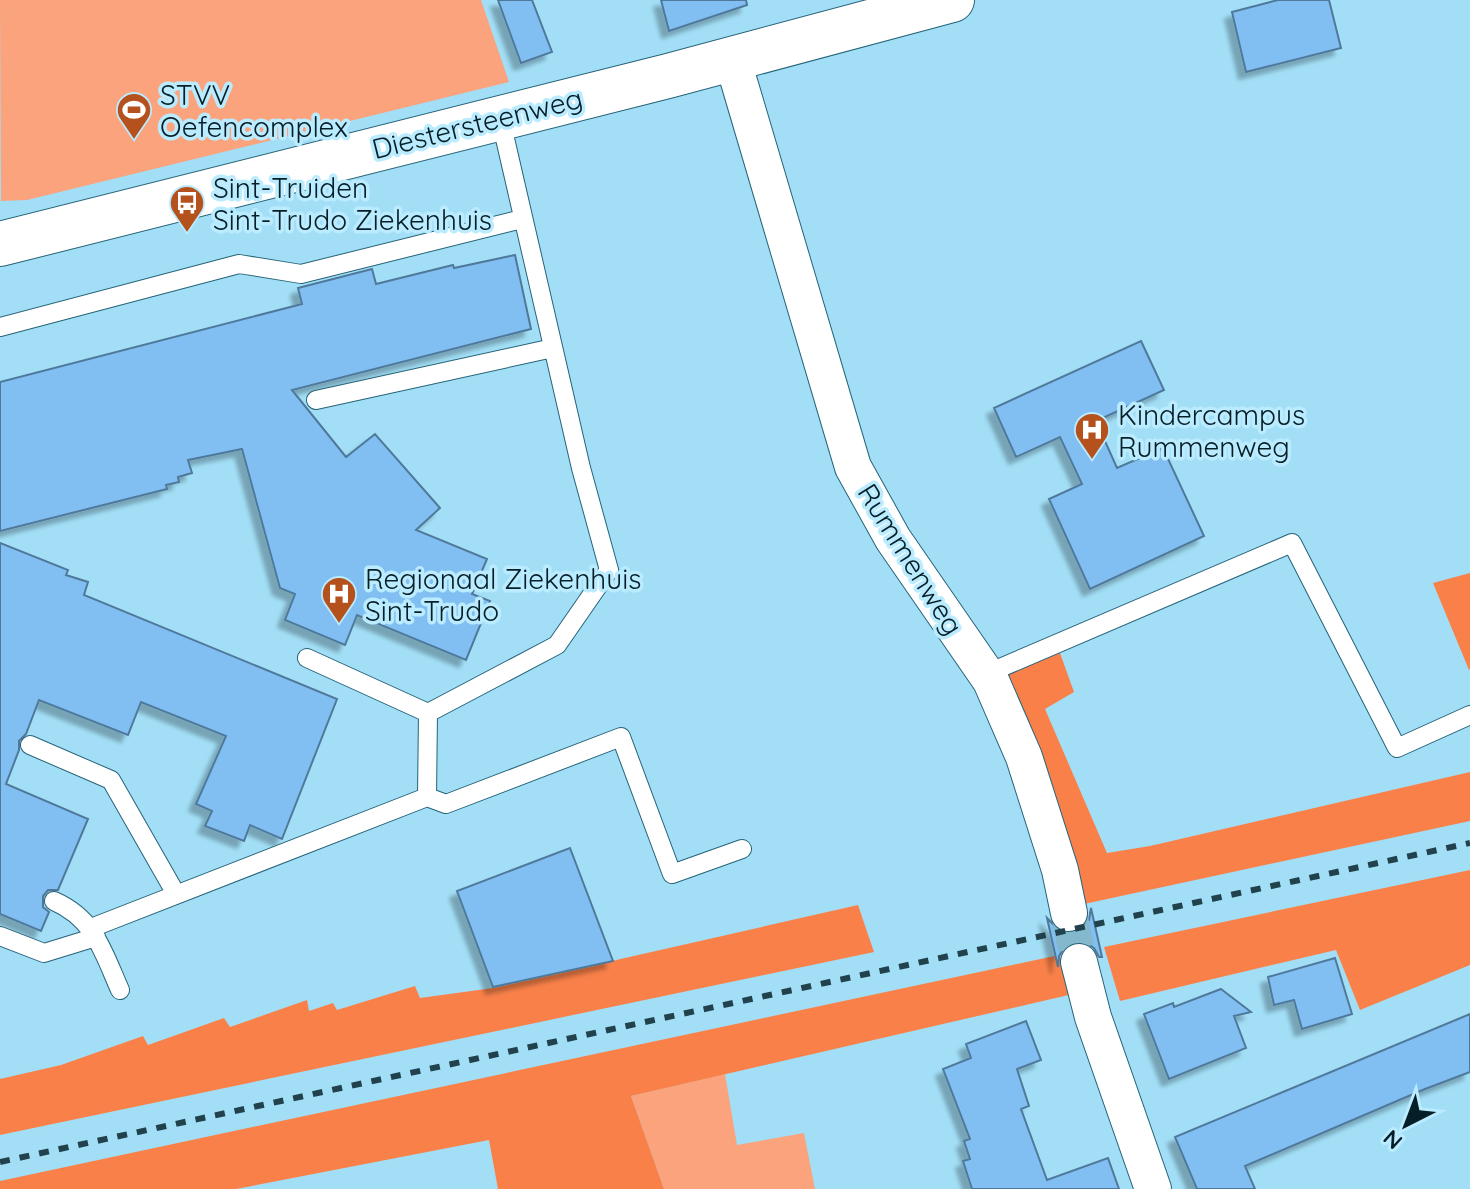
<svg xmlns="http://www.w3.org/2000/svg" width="1470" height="1189" font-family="Quicksand,sans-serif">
<defs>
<filter id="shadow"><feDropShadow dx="-7" dy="7" stdDeviation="2" flood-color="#0004"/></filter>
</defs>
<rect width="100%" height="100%" fill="#a2dff7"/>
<!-- green -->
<path fill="#faa37d" d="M0 0H481L509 82 27 200 1 201Z
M725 1074 737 1145 804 1133 815 1189H664L631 1096Z"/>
<!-- forest -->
<path fill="#f98149" d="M1470 573V669L1469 670 1433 583Z
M1060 653 1074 692 1045 709 1107 853 1150 846 1470 772V821L1084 904 1005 675Z
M1470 870V965L1360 1010 1336 950 1120 1001 1104 947Z
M858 905 874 952 0 1135V1079L61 1065 143 1036 148 1045 224 1018 230 1027 307 1000 309 1011 333 1003 337 1010 415 986 420 998 493 988Z
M1059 955 1073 994 631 1096 664 1189H498L489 1140 236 1189H0V1181Z"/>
<!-- building -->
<path fill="#81bff2" stroke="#50799b" stroke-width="2" filter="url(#shadow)" d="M498 0H532L552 52 521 63Z
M661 0H746L747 5 669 31Z
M1278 0H1329L1341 48 1246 72 1232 12Z
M515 255 531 329 292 390 346 457 375 434 440 508 416 530 487 559 472 594 490 601 466 660 357 615 345 645 285 620 295 594 280 588 242 449 188 460 192 473 178 477 179 482 166 485 167 489 0 531V382L302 304 298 288 372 269 376 284 453 265 454 268Z
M1141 341 1164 390 1096 421 1117 468 1163 448 1204 536 1090 589 1049 499 1082 484 1060 437 1016 457 994 408Z
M0 543 68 570 66 575 88 582 84 595 337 699 282 839 250 825 244 841 205 826 212 811 196 804 226 736 141 702 128 735 39 700 26 734 19 741V750L6 784 88 819 58 890H48L43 896V907L49 912 41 931 0 914Z
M570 848 613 961 493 987 457 891Z
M1091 908 1102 957H1099L1094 948 1085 942H1075L1064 948 1059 956 1058 967 1047 918 1062 933 1073 934 1084 928 1089 920Z
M1335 958 1352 1014 1302 1029 1294 1000 1274 1005 1268 977Z
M1221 989 1251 1012 1234 1016 1246 1048 1169 1079 1144 1014 1173 1003 1174 1007Z
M1470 1014V1072L1425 1089 1245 1166 1255 1189H1197L1175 1137Z
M1026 1021 1041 1060 1017 1069 1029 1106 1021 1109 1047 1180 1108 1158 1119 1189H972L963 1161 970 1159 964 1141 970 1139 943 1069 971 1058 966 1044Z"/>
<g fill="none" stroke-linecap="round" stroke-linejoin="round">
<!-- street-tunnel -->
<path stroke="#83b8cd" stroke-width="36" stroke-dasharray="36 18" stroke-linecap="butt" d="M1069 913 1079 962"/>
<defs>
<path id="lane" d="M0 327 239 264 301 274 522 219
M316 400 553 348
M307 658 428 713
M986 674 1292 543 1397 748 1470 715
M30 745 111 780 176 894
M427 797 428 713 557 645 609 570 581 468 500 117
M54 901C95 919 103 952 120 990
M91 928 427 797 446 804 621 737 672 874 742 849
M0 936 44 953 96 937"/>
<path id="street" d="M732 58 853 467 893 539 991 681 1024 757 1060 870 1069 913
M1079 962 1093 1017 1153 1189"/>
<path id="secondary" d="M0 244 668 76 952 0"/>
</defs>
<!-- lane casing -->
<use href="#lane" stroke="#266378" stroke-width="20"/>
<!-- street casing -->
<use href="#street" stroke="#266378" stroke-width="38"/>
<!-- secondary casing -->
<use href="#secondary" stroke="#266378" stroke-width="46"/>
<!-- lane -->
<use href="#lane" stroke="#fff" stroke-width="18"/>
<!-- street -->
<use href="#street" stroke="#fff" stroke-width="36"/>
<!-- secondary -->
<use href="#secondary" stroke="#fff" stroke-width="44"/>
<!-- rail -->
<path stroke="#21414d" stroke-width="6" stroke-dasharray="10 10" stroke-linecap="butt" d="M0 1162 1470 843"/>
</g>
<!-- icons -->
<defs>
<symbol id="stadium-pin" viewBox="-11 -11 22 30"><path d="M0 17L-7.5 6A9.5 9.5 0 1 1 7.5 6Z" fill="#b5511c" stroke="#baebfe"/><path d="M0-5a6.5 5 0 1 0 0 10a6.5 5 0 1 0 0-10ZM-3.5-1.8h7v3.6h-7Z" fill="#fff"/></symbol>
<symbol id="bus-pin" viewBox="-11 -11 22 30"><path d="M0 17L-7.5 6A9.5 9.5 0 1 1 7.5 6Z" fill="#b5511c" stroke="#baebfe"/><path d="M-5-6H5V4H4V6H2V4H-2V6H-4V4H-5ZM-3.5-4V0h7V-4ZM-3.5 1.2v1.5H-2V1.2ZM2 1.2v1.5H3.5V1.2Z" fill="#fff"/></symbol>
<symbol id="hospital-pin" viewBox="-11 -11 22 30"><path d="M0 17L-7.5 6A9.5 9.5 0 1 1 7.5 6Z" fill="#b5511c" stroke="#baebfe"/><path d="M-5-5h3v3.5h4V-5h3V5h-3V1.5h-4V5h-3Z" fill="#fff"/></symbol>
</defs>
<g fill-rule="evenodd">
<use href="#stadium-pin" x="114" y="90" width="40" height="54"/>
<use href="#bus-pin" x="167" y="183" width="40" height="54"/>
<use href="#hospital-pin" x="1072" y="410" width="40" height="54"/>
<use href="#hospital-pin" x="319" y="574" width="40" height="54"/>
</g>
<g text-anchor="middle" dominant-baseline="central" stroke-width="7" stroke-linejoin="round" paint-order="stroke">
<!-- poi labels -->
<g font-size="28" fill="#051e27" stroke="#baebfe" text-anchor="start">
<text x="160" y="94">STVV<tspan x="160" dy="32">Oefencomplex</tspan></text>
<text x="213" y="187">Sint-Truiden<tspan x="213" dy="32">Sint-Trudo Ziekenhuis</tspan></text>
<text x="1118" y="414">Kindercampus<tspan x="1118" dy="32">Rummenweg</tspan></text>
<text x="365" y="578">Regionaal Ziekenhuis<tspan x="365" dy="32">Sint-Trudo</tspan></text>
</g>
<!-- street labels -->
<g font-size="28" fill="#051e27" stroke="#baebfe">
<text transform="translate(477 123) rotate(-14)">Diestersteenweg</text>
<text transform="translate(911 559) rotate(58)">Rummenweg</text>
</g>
</g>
<!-- north arrow -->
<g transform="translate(1406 1125) rotate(222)" stroke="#baebfe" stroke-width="6" paint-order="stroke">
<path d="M0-6L14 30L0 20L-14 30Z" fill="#051e27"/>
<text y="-12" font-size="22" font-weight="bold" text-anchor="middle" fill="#051e27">N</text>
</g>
</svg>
